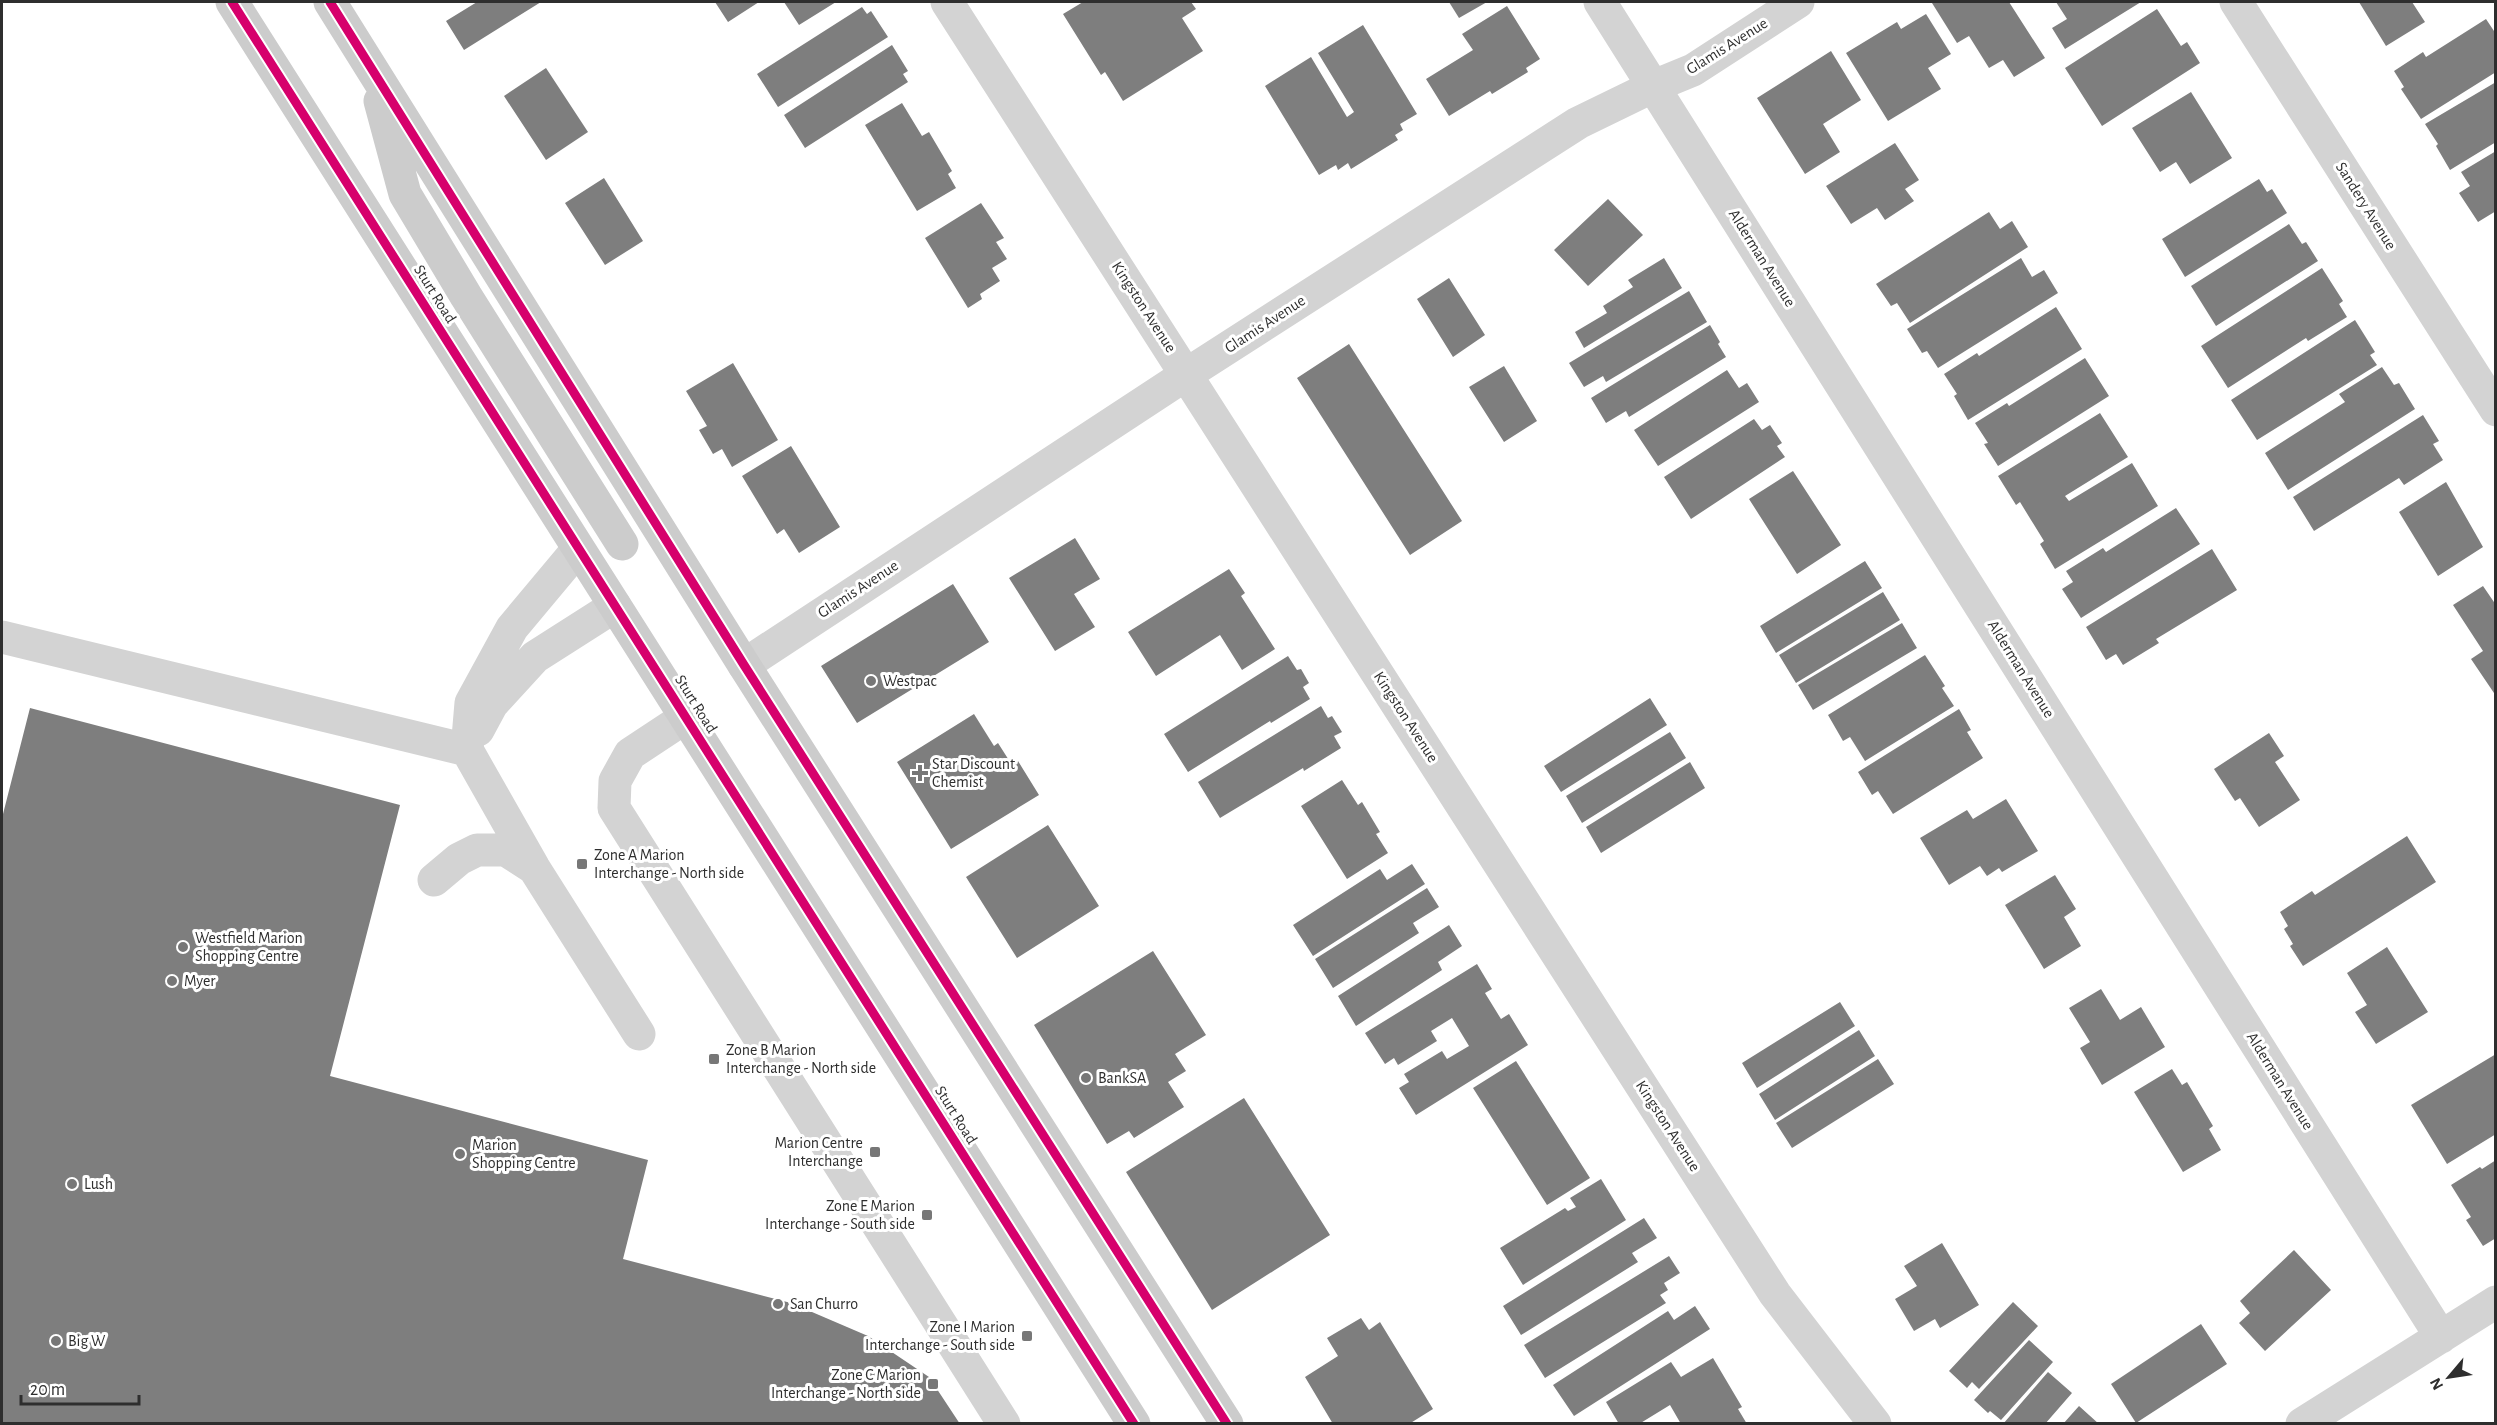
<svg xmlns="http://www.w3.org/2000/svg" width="2497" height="1425" font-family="'Alegreya Sans',sans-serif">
<rect width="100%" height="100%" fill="#fff"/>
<!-- building -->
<path fill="#7e7e7e" d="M477 2H541L464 50 446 21Z
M715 2H759L728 22Z
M784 2H836L799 25Z
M1083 2H1191L1196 9 1182 18 1203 51 1123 101 1105 72 1101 75 1063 14Z
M1449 2H1487L1459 18Z
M1934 2H2009L2045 58 2014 77 2003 60 1989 68 1969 36 1957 43 1932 3Z
M2056 2H2141L2065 49 2052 28 2067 19Z
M2359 2H2412L2425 22 2386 46Z
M1507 6 1540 59 1526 68 1528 72 1492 94 1490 91 1449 116 1426 79 1473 50 1462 34Z
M862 7 867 14 871 11 888 37 778 107 757 74Z
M2157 9 2181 46 2187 42 2200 63 2102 126 2065 68Z
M1926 14 1951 54 1928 68 1941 89 1888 121 1846 53 1897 22 1901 29Z
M2486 19 2496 34V72L2421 119 2401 89 2404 87 2394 71 2423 52 2426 57Z
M1363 25 1417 114 1400 124 1403 130 1395 135 1398 140 1351 169 1348 163 1338 170 1336 165 1319 175 1265 86 1311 57 1347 117 1354 112 1318 53Z
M892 45 908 71 903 74 908 82 805 148 784 115Z
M1831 51 1861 100 1823 124 1840 152 1805 174 1757 98Z
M546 68 588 132 546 160 504 96Z
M2496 82V142L2450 170 2436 146 2438 144 2425 124Z
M2191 92 2232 158 2190 184 2176 162 2160 172 2132 128Z
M902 103 922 136 929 132 952 171 948 174 956 188 917 211 865 125Z
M1895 143 1919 180 1905 189 1914 201 1885 220 1877 208 1851 224 1826 186Z
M2496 151V211L2478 222 2459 193 2470 186 2461 172Z
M604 178 643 241 605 265 565 203Z
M2259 179 2267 192 2272 189 2287 213 2185 277 2162 239Z
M1608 199 1643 235 1588 286 1554 250Z
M981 203 1004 238 996 242 1007 259 992 268 1000 281 980 294 982 299 968 308 925 238Z
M1989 212 2000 229 2012 221 2028 247 1910 323 1897 303 1891 306 1876 284Z
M2289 224 2302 244 2306 242 2318 261 2216 326 2191 286Z
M1664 258 1682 288 1584 348 1575 332 1607 313 1603 306 1633 287 1628 280Z
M2021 258 2032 277 2044 270 2058 293 1938 368 1927 351 1922 353 1907 329Z
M2322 268 2343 301 2339 304 2347 317 2308 341 2306 338 2228 388 2201 346Z
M1449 278 1485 335 1453 357 1417 299Z
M1689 291 1707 322 1606 382 1603 376 1584 387 1569 363Z
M2056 307 2082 349 1968 420 1954 396 1957 394 1944 374 1977 353 1979 356Z
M2355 320 2375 352 2370 355 2377 365 2257 440 2231 400Z
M1710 325 1720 342 1718 344 1726 357 1629 417 1626 411 1606 423 1591 398Z
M1349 344 1462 521 1410 555 1297 378Z
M2085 358 2109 396 1998 466 1984 444 1988 443 1975 423 2007 403 2009 406Z
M733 363 778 440 732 467 722 449 713 454 699 430 707 426 686 391Z
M1504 366 1537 421 1504 442 1469 387Z
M2382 367 2394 385 2399 383 2415 409 2288 490 2265 453 2345 402 2339 394Z
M1727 370 1739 388 1747 383 1759 402 1658 466 1634 430Z
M2100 413 2128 457 2065 496 2069 501 2132 463 2158 506 2055 569 2040 544 2044 541 2031 520 2020 502 2016 505 1998 476Z
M2423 415 2439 441 2433 444 2443 460 2404 485 2399 478 2314 531 2293 497Z
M1754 419 1762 430 1770 425 1782 443 1777 446 1785 457 1691 519 1664 477Z
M791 446 840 527 799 553 784 529 777 534 742 476Z
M1793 471 1841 545 1797 574 1749 499Z
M2446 482 2483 547 2438 576 2399 512Z
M2176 508 2200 544 2081 618 2062 589 2073 582 2066 571 2103 548 2106 552Z
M1075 538 1100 579 1074 594 1095 627 1055 651 1009 578Z
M2212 549 2237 590 2156 639 2159 643 2123 665 2116 654 2106 660 2086 627Z
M1865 561 1882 588 1776 653 1760 626Z
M1229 569 1245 593 1241 596 1275 649 1242 670 1220 635 1156 676 1128 632Z
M953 584 989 642 857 723 821 666Z
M2483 586 2496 605V696L2471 659 2483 651 2453 605Z
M1883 592 1900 620 1796 683 1779 655Z
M1902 623 1917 648 1813 710 1798 685Z
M1925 655 1945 686 1942 688 1954 706 1865 761 1850 737 1843 741 1828 715Z
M1288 656 1297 670 1301 669 1309 683 1303 687 1310 699 1271 723 1270 721 1188 772 1164 734Z
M1650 698 1667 725 1561 792 1544 766Z
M1321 706 1328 718 1332 716 1342 732 1334 736 1341 748 1304 771 1303 768 1220 818 1198 782Z
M30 708 400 805 330 1076 648 1160 623 1259 791 1303 868 1336 929 1377 960 1424H2V818Z
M1959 709 1971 730 1967 732 1983 758 1893 814 1878 791 1872 795 1858 772Z
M974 714 994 746 998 743 1012 765 1018 761 1039 795 951 849 897 762Z
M1670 732 1686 758 1582 823 1566 796Z
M2269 733 2284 756 2275 762 2300 800 2259 827 2240 798 2235 801 2214 769Z
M1690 762 1705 788 1601 853 1586 827Z
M1342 780 1358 805 1362 802 1380 832 1376 834 1388 853 1347 879 1301 806Z
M2006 799 2038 851 2002 872 1999 868 1987 876 1980 866 1949 885 1920 838 1967 810 1973 819Z
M1048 825 1099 906 1017 958 966 877Z
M2407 836 2436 882 2303 966 2290 946 2293 944 2284 929 2288 926 2280 912 2312 891 2315 895Z
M1412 864 1425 884 1313 956 1293 925 1380 869 1387 880Z
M2055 875 2076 909 2064 917 2081 946 2044 969 2005 905Z
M1427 888 1439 907 1413 923 1419 933 1333 988 1315 959Z
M1449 925 1462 946 1438 962 1442 970 1356 1026 1338 996Z
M2387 947 2428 1012 2376 1044 2355 1012 2367 1005 2347 973Z
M1153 951 1206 1035 1175 1054 1186 1071 1168 1082 1184 1107 1134 1138 1129 1131 1107 1144 1034 1025Z
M1477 964 1492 989 1485 993 1501 1019 1509 1014 1528 1045 1416 1115 1399 1088 1409 1082 1404 1074 1442 1051 1447 1059 1469 1046 1452 1018 1431 1031 1437 1041 1398 1065 1394 1058 1385 1064 1365 1033Z
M2101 989 2120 1020 2141 1007 2165 1047 2102 1085 2080 1048 2090 1042 2069 1008Z
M1840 1002 1855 1026 1757 1088 1742 1063Z
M1859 1030 1875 1056 1775 1120 1759 1094Z
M2496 1054V1134L2447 1164 2411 1105Z
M1878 1059 1894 1084 1792 1148 1776 1123Z
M1516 1061 1590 1178 1547 1205 1473 1088Z
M2172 1069 2182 1085 2187 1082 2213 1126 2209 1129 2221 1150 2183 1172 2134 1092Z
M1244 1098 1330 1235 1212 1310 1126 1172Z
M2496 1160V1238L2483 1246 2466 1220 2471 1217 2451 1185 2480 1167 2482 1169Z
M1601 1179 1626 1220 1523 1285 1500 1248 1565 1208 1568 1211 1576 1207 1570 1198Z
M1644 1218 1657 1238 1632 1253 1638 1262 1521 1335 1503 1306Z
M1942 1243 1979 1305 1940 1328 1935 1319 1914 1331 1895 1299 1917 1286 1904 1266Z
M2294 1250 2331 1290 2265 1351 2239 1323 2250 1313 2240 1301Z
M1669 1256 1680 1273 1664 1283 1668 1290 1660 1295 1666 1303 1545 1378 1524 1345Z
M2013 1302 2038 1326 1979 1389 1972 1382 1967 1388 1949 1371Z
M1695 1306 1710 1329 1574 1416 1553 1385 1668 1311 1674 1320Z
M1361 1318 1369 1330 1380 1322 1433 1409 1409 1424H1333L1305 1377 1338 1356 1327 1338Z
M2201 1324 2227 1364 2136 1423 2111 1384Z
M2029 1340 2053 1362 2001 1420 1990 1411 1988 1413 1974 1400Z
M1713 1358 1742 1407 1738 1409 1747 1424H1681L1670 1405 1639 1424H1619L1606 1402 1671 1362 1681 1377Z
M2048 1372 2072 1393 2045 1424H2003Z
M2079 1406 2099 1424H2063Z"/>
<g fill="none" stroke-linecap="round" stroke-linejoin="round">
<!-- street -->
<path stroke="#d3d3d3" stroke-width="33" d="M947 2 1775 1294 1875 1424
M1600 2 2441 1337
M2236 2 2496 410
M578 549 512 628 471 703 467 750 534 868 639 1034
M2 637 467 750
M744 665 1187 374 1578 123 1654 86 1693 70 1798 2
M686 717 630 754 615 781 614 808 1004 1424
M478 730 492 704 535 657 615 606
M434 880 459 859 477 850H506L534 868
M2302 1424 2496 1302"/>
<!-- secondary -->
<path stroke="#ccc" stroke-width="33" d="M232 2 1134 1424
M330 2 744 665 1227 1424
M380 101 405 194 466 296 622 544"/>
<defs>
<path id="cycleway" d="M232 2 1134 1424
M330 2 744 665 1227 1424"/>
</defs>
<!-- cycleway casing -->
<use href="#cycleway" stroke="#fff" stroke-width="13"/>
<!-- cycleway -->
<use href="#cycleway" stroke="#d6006c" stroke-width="9"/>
</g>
<!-- markers -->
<g fill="#777" stroke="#fff" stroke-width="2">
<circle cx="871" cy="681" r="6"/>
<path d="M917 764h6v6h6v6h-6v6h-6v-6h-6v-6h6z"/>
<rect x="576" y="858" width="12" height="12" rx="3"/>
<circle cx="183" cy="947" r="6"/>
<circle cx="172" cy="981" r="6"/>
<rect x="708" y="1053" width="12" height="12" rx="3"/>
<circle cx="1086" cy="1078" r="6"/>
<rect x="869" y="1146" width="12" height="12" rx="3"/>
<circle cx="460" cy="1154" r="6"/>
<circle cx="72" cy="1184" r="6"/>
<rect x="921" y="1209" width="12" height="12" rx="3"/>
<circle cx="778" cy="1304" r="6"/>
<rect x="1021" y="1330" width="12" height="12" rx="3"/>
<circle cx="56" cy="1341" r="6"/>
<rect x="927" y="1378" width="12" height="12" rx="3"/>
</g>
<g text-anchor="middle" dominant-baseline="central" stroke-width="6" stroke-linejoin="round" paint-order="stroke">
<!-- street labels -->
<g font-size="16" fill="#2e2e2e" stroke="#fff">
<text transform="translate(1727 46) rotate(-32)">Glamis Avenue</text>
<text transform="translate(2366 206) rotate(58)">Sandery Avenue</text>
<text transform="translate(1762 258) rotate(58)">Alderman Avenue</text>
<text transform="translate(435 294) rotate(58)">Sturt Road</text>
<text transform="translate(1144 307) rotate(57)">Kingston Avenue</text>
<text transform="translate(1265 324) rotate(-33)">Glamis Avenue</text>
<text transform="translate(858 589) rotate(-33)">Glamis Avenue</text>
<text transform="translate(2021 669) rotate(58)">Alderman Avenue</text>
<text transform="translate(696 704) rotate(58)">Sturt Road</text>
<text transform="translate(1406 717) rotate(57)">Kingston Avenue</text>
<text transform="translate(2280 1081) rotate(58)">Alderman Avenue</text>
<text transform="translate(956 1115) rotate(58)">Sturt Road</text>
<text transform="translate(1668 1126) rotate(57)">Kingston Avenue</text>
</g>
<!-- poi labels -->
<g font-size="16" fill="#2e2e2e" stroke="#fff" text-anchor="start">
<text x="883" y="681">Westpac</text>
<text x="932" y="764">Star Discount<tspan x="932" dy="18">Chemist</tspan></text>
<text x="594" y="855">Zone A Marion<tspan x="594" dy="18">Interchange - North side</tspan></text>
<text x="195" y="938">Westfield Marion<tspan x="195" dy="18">Shopping Centre</tspan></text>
<text x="184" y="981">Myer</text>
<text x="726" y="1050">Zone B Marion<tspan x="726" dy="18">Interchange - North side</tspan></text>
<text x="1098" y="1078">BankSA</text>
<text x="863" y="1143" text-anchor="end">Marion Centre<tspan x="863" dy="18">Interchange</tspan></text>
<text x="472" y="1145">Marion<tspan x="472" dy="18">Shopping Centre</tspan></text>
<text x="84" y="1184">Lush</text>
<text x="915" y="1206" text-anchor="end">Zone E Marion<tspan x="915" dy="18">Interchange - South side</tspan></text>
<text x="790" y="1304">San Churro</text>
<text x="1015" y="1327" text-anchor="end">Zone I Marion<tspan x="1015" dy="18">Interchange - South side</tspan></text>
<text x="68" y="1341">Big W</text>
<text x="921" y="1375" text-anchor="end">Zone C Marion<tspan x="921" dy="18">Interchange - North side</tspan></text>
</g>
</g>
<!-- border -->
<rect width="2497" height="1425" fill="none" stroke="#2e2e2e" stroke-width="6"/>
<!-- north arrow -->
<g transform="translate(2449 1377) rotate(241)" stroke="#ffffff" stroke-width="4.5" paint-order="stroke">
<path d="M0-4.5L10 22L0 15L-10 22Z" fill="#2e2e2e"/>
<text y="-9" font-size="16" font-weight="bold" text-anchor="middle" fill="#2e2e2e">N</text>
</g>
<!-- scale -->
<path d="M21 1395v9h118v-9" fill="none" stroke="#2e2e2e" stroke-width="3"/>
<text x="30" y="1395" font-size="18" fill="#2e2e2e" stroke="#ffffff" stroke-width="4.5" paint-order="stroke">20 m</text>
</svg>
